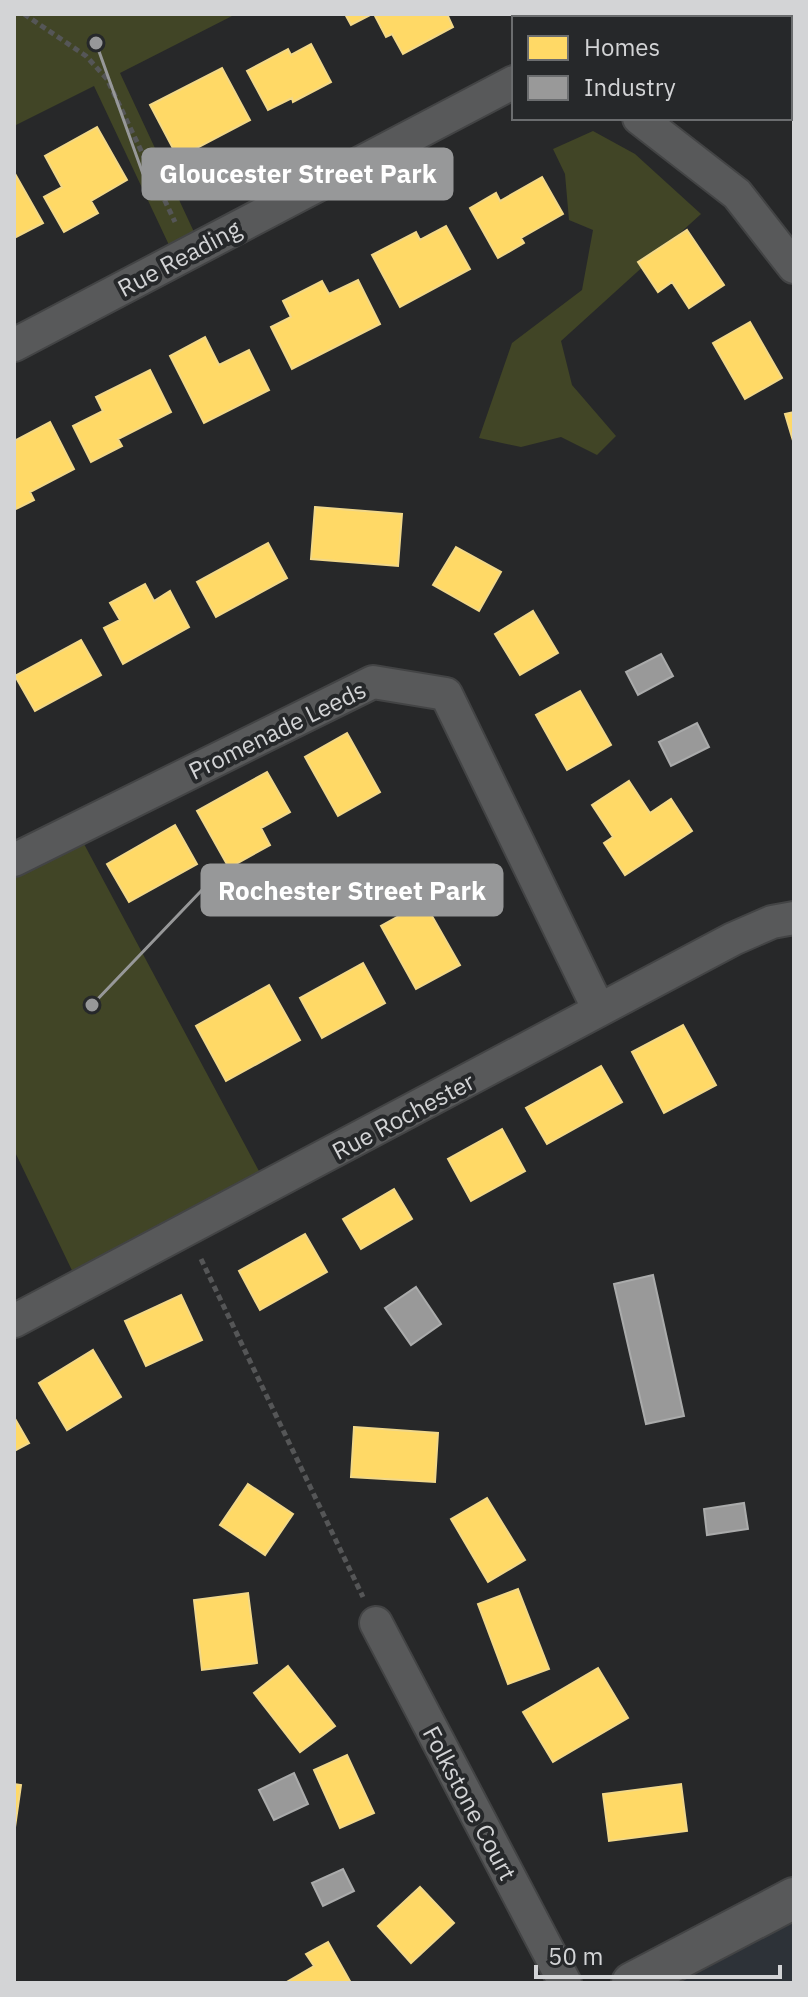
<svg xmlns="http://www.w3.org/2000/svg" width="808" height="1997" font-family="'IBM Plex Sans',sans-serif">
<rect width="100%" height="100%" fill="#272829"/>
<!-- built -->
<path fill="#2d3238" d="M794 1898V1983H632Z"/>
<!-- green -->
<path fill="#414526" d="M14 14H236L120 73 194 232 169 245 94 86 14 126Z
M593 131 635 154 701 214 561 341 572 385 616 436 597 455 561 437 521 447 479 438 512 343 582 290 593 230 569 220 565 174 553 149Z
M76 829 268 1188 80 1287 14 1150V860Z"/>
<!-- homes -->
<path fill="#ffd966" stroke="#f2d888" stroke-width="2" d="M345 14H372L351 25Z
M374 14H447L453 27 403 54 392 34 386 37Z
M311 44 331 82 293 102 292 98 268 110 247 71 288 49 291 55Z
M794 47V95L790 88V49Z
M222 68 250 120 178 158 150 105Z
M97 127 127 180 91 201 98 213 64 232 44 197 62 187 45 156Z
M14 172 43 223 14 238Z
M542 177 563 214 521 238 524 243 498 258 470 208 496 193 500 201Z
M446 226 470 269 400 307 372 255 416 232 420 240Z
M687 230 724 285 689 308 672 282 658 292 638 262Z
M358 280 380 324 292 369 271 327 291 317 283 301 322 281 329 294Z
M750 322 782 378 745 399 713 343Z
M205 337 219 365 249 350 269 390 204 423 170 356Z
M150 370 171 412 118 439 122 446 91 462 73 426 103 411 96 397Z
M794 412V444L785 414Z
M50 422 74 469 30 492 34 500 14 510V441Z
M315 507 402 514 398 566 311 559Z
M268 543 287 578 216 617 197 582Z
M456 547 501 572 479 611 433 585Z
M145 584 154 601 170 591 189 627 123 664 104 628 120 620 110 603Z
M533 611 558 653 520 675 495 634Z
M81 640 101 675 35 711 15 676Z
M580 691 611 745 567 770 536 715Z
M347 733 380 792 338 816 305 757Z
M267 772 290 812 261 828 270 845 229 868 197 811Z
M629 781 650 813 671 799 692 831 625 875 604 843 613 837 592 805Z
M175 825 197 864 129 902 107 864Z
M424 902 460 965 416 989 381 926Z
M363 963 385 1003 322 1038 300 998Z
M269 985 300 1040 226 1081 196 1026Z
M683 1025 716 1085 664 1113 632 1052Z
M601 1066 622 1102 547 1144 526 1108Z
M502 1129 525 1171 471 1201 448 1159Z
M394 1189 412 1219 361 1249 343 1219Z
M305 1234 327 1272 260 1310 239 1271Z
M181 1295 202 1340 146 1366 125 1321Z
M93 1350 121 1397 67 1430 39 1383Z
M14 1417 29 1443 14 1451Z
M354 1427 438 1433 435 1482 351 1477Z
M248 1484 293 1514 265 1555 220 1525Z
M487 1498 525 1560 488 1582 451 1519Z
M518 1589 549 1669 508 1684 478 1604Z
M248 1593 257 1663 202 1670 194 1600Z
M288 1666 335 1726 300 1752 254 1693Z
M598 1668 628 1718 553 1762 523 1712Z
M347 1755 374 1813 340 1828 314 1770Z
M14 1784 21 1785 14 1834Z
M681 1784 687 1831 609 1841 603 1794Z
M420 1887 454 1923 411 1963 378 1926Z
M328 1942 351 1983H285L314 1966 306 1954Z"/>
<!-- industry -->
<path fill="#999" stroke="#aaabab" stroke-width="2" d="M661 654 673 676 638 695 626 672Z
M697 723 709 747 671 766 659 742Z
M653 1275 684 1416 646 1424 614 1284Z
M416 1287 441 1324 411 1345 385 1308Z
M744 1503 748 1529 707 1535 704 1509Z
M294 1773 308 1804 274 1820 259 1790Z
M343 1869 354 1891 323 1906 312 1883Z"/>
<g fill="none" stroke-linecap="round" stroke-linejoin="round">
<defs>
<path id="minor" d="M537 14 540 18
M636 18 643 14
M639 118 737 194 794 267
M14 345 514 82
M14 860 373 682 446 694 599 1010
M14 1321 733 939 772 922 794 918
M376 1623 565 1983"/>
<path id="tertiary" d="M632 1983 794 1898"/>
</defs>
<!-- minor casing -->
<use href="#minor" stroke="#434445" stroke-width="36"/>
<!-- tertiary casing -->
<use href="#tertiary" stroke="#434445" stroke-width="44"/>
<!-- path -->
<path stroke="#555657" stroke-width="5" stroke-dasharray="6 4" stroke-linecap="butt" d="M24 14 86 56 107 79 175 222
M201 1259 363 1597"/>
<!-- minor -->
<use href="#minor" stroke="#58595a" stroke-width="32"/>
<!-- tertiary -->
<use href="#tertiary" stroke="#58595a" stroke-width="40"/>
</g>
<g text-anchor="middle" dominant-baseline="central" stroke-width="8" stroke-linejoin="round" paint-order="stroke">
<!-- street labels -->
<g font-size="24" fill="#d3d4d6" stroke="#26282a">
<text transform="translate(179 258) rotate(-28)">Rue Reading</text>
<text transform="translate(277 730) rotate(-26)">Promenade Leeds</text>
<text transform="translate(403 1116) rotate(-28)">Rue Rochester</text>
<text transform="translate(470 1803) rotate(62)">Folkstone Court</text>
</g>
</g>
<!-- callouts -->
<path fill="none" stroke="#979899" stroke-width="3" d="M96 43L143 174M92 1005L202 890"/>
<g fill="#979899" stroke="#26282a" stroke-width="3">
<circle cx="96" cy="43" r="8"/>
<circle cx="92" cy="1005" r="8"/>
</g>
<g fill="#979899" stroke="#979899" stroke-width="3">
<rect x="143" y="149" width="309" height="50" rx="8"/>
<rect x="202" y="865" width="300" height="50" rx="8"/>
</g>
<g font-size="26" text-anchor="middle" font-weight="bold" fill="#fff">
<text x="298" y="183">Gloucester Street Park</text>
<text x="352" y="900">Rochester Street Park</text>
</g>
<!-- border -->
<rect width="808" height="1997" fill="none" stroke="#d3d4d6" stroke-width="32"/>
<!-- legend -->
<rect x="512" y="16" width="280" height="104" fill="#26282a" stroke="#6b6d6f" stroke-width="2"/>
<rect x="528" y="36" width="40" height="24" fill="#ffd966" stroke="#6b6d6f" stroke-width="2"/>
<text x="584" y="56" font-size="24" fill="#d3d4d6">Homes</text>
<rect x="528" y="76" width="40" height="24" fill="#999999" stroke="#6b6d6f" stroke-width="2"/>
<text x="584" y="96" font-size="24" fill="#d3d4d6">Industry</text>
<!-- scale -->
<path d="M536 1965v12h244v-12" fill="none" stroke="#d3d4d6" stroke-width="4"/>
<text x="548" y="1965" font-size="24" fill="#d3d4d6" stroke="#26282a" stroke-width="6" paint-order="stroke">50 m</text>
</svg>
